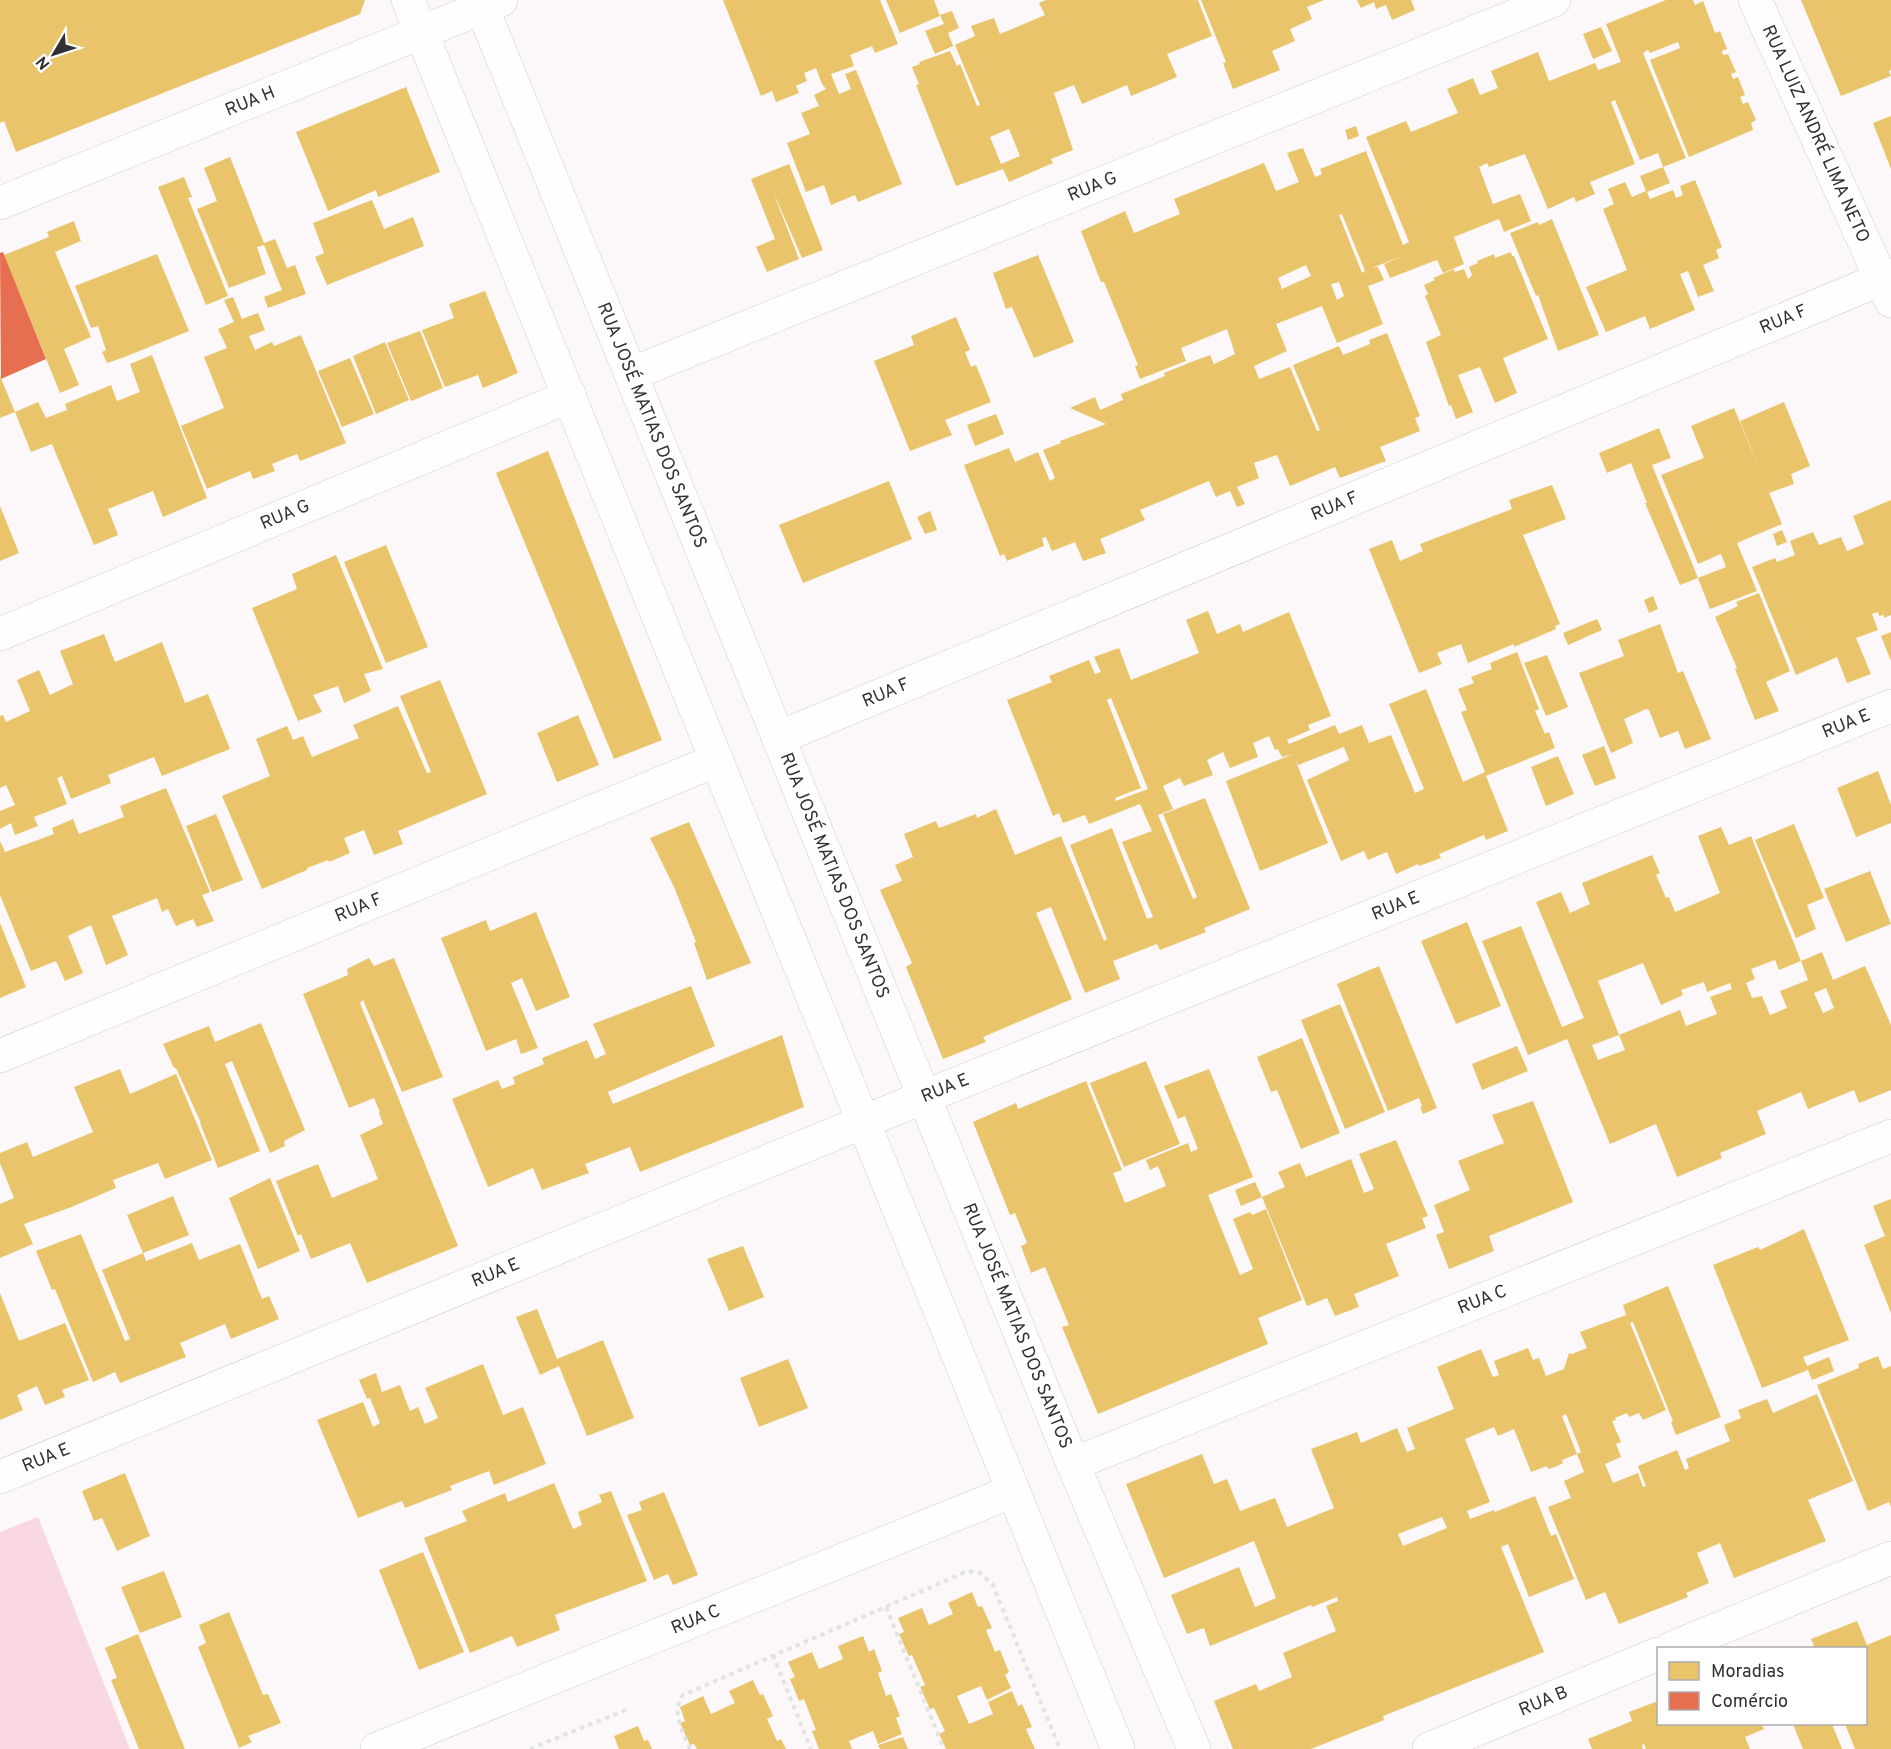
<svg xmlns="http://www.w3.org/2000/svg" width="1891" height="1749" font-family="Overpass,sans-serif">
<rect width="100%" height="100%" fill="#fcf8f9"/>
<!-- green -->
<path fill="#fad8e2" d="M38 1517 130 1749H0V1532Z"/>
<!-- homes -->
<path fill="#e9c46a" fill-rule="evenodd" d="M0 0H365L360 14 16 152 4 121 0 123Z
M723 0H880L898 44 875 53 872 46 850 55 854 66 831 74 839 94 851 89 845 74 856 70 902 184 858 202 855 195 831 205 824 185 806 192 787 143 810 134 801 113 819 106 814 95 826 89 822 84 816 68 804 73 807 81 796 86 799 93 776 102 772 91 761 96Z
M886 0H934L940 16 900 33Z
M1046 0H1198L1212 36 1167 54 1177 77 1131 96 1127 85 1082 104 1074 85 1054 93 1073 150 1051 159 1053 163 1009 182 1003 169 956 186 916 85 919 84 912 67 920 64 919 62 950 51 957 66 960 64 977 106 980 105 955 45 975 36 971 26 994 18 1000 34 1045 15 1039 3ZM1009 129 1020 156 1001 164 990 137Z
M1201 0H1324L1307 7 1312 19 1290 29 1295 41 1272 51 1280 70 1233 89 1223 63 1226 62Z
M1357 0H1411L1415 10 1392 20 1386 5 1376 9 1374 2 1361 8Z
M1666 0H1693L1695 5 1703 1 1715 33 1720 31 1727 49 1722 51 1723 55 1728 54 1736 72 1731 74 1733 79 1738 77 1745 95 1740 97 1743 104 1748 102 1756 120 1751 123 1753 130 1689 157 1650 60 1680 48 1678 42 1650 53 1648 50 1643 53 1686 158 1663 167 1670 183 1647 192 1650 199 1673 190 1676 198 1683 195 1680 186 1695 180 1722 247 1716 250 1719 258 1703 265 1714 291 1698 297 1688 271 1680 274 1695 310 1650 329 1645 316 1606 332 1586 287 1627 270 1603 209 1614 204 1608 189 1625 182 1632 197 1646 191 1640 176 1663 167 1658 153 1640 160 1615 100 1611 102 1635 164 1590 182 1595 194 1576 202 1574 197 1548 209 1525 154 1489 167 1487 163 1479 167 1493 204 1520 194 1531 221 1504 232 1499 219 1454 237 1464 264 1443 273 1437 260 1390 278 1384 264 1407 254 1372 268 1378 267 1384 280 1368 286 1383 324 1337 343 1322 306 1276 324 1287 351 1254 366 1259 379 1290 367 1317 431 1320 430 1293 365 1339 346 1343 355 1370 344 1369 340 1387 333 1420 416 1415 418 1420 431 1380 447 1386 461 1340 478 1335 467 1290 486 1277 455 1254 463 1259 478 1237 487 1245 504 1237 507 1230 491 1216 497 1209 481 1140 510 1145 520 1100 539 1106 553 1083 561 1075 542 1052 551 1046 537 1042 538 1044 546 1007 561 1004 554 1000 556 964 465 1009 448 1015 462 1038 452 1050 481 1055 478 1043 450 1061 443 1060 441 1106 424 1070 408 1095 397 1100 410 1123 400 1121 394 1165 376 1164 373 1186 364 1210 355 1214 364 1235 354 1227 329 1181 348 1186 361 1140 379 1135 366 1138 365 1104 282H1101L1081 231 1125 211 1134 233 1180 214 1174 199 1264 163 1276 191 1299 182 1287 153 1303 148 1315 177 1322 174 1320 169 1366 151 1403 245 1409 242 1366 137 1406 121 1411 132 1458 113 1447 89 1473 78 1480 95 1498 88 1491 71 1538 52 1549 81 1595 63 1598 70 1621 62 1606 24ZM1342 214 1365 271 1362 273 1339 215ZM1306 265 1311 276 1282 289 1278 278ZM1339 282 1344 296 1337 300 1331 284Z
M1801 0H1891V70L1889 71 1891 76 1841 96Z
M952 11 959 28 948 33 953 46 935 54 925 31 944 24 940 15Z
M1601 27 1612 51 1593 59 1583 34Z
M406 87 440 172 378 197 376 190 328 211 296 132Z
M1891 116V169L1873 123Z
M1356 126 1359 136 1348 140 1345 130Z
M230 157 264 243 275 239 287 268 295 265 306 294 268 308 264 297 282 290 264 245 257 247 266 274 229 288 197 209 217 201 204 168Z
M789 164 823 250 802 258 772 189 799 259 767 272 756 247 775 239 751 179Z
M184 177 192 197 188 198 228 296 206 305 158 187Z
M372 200 384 229 413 217 424 246 327 285 315 257 324 253 313 223Z
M1552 219 1599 335 1558 351 1538 295 1536 296 1510 233 1538 222 1539 225Z
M74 221 81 241 55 252 91 337 64 349 79 385 60 393 4 255 49 237 47 232Z
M1511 252 1512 256H1514L1548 339 1503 358 1517 393 1495 403 1480 367 1458 375 1473 412 1456 419 1451 405 1449 406 1426 342 1441 335 1425 296 1428 294 1424 285 1435 280 1433 278 1454 269 1455 272 1464 269 1468 279 1472 275 1469 267 1478 263 1477 261 1494 254 1495 258Z
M157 254 189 331 122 358 107 363 102 352 106 350 98 326 91 328 75 286Z
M1038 255 1074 342 1034 358 1012 307 1006 309 993 273Z
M485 291 518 373 483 388 478 375 445 387 422 330 454 318 449 304Z
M233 297 242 319 258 313 265 330 249 336 255 350 272 342 274 346 301 335 346 443 300 461 297 454 272 464 275 471 253 479 250 471 207 489 181 426 224 408 204 357 227 348 218 329 234 322 224 300Z
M956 317 970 350 965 352 971 367 976 365 991 402 945 420 952 435 910 451 874 361 914 345 911 336Z
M420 331 443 388 411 401 387 343Z
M385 342 409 400 376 414 353 356Z
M152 355 207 498 163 517 153 491 108 509 118 535 94 545 52 444 31 452 15 412 38 402 46 418 67 410 65 404 111 385 117 401 140 392 130 364Z
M350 358 374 414 342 427 318 371Z
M0 376 15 412 0 418Z
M1784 402 1810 466 1791 474 1794 484 1769 493 1740 421Z
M1734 408 1782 524 1737 543 1757 591 1710 609 1698 578 1726 567 1721 554 1698 564 1661 475 1704 458 1691 426Z
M996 414 1004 434 975 446 967 425Z
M1659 428 1671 458 1652 465 1698 578 1680 585 1645 503H1647L1631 463 1607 473 1599 453Z
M548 451 662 740 614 759 496 473Z
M889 481 912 539 803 583 779 525Z
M1552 485 1566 519 1523 535 1560 624 1555 626 1556 629 1514 647V644L1468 663 1461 644 1437 653 1442 664 1419 673 1369 549 1392 540 1400 561 1423 551 1420 544 1512 509 1509 500Z
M1891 500V615L1884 618V615L1879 616 1878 612 1872 614 1878 630 1856 638 1871 674 1847 683 1837 657 1796 675 1752 567 1775 558 1777 562 1795 555 1790 541 1813 532 1819 545 1841 537 1847 551 1864 544 1853 516Z
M0 506 19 553 0 561Z
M930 511 937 530 925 534 917 517Z
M1782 530 1787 542 1777 546 1773 534Z
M386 545 428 647 386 663 344 562Z
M336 555 383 669 364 674 371 691 344 703 338 686 313 695 322 712 298 721 252 608 297 589 292 574Z
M1759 593 1790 671 1766 682 1779 711 1755 720 1735 669 1737 668 1715 617 1738 606 1736 602Z
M1653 596 1658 609 1649 613 1644 600Z
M1208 611 1217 634 1240 624 1243 632 1289 612 1331 716 1308 725 1310 730 1287 740 1289 744 1335 725 1339 734 1362 725 1369 743 1391 735 1415 793 1424 789 1389 704 1426 689 1463 782 1485 772 1461 712 1467 710 1458 689 1474 683 1471 677 1492 669 1490 663 1517 652 1539 709 1535 711 1545 734 1549 732 1555 748 1486 776 1508 831 1486 840 1484 835 1439 854 1441 858 1419 866 1418 864 1396 874 1387 852 1368 860 1364 851 1341 861 1307 780 1349 760 1344 747 1298 765 1295 759 1328 843 1260 871 1226 781 1293 754 1282 757 1278 749 1275 750 1269 736 1253 743 1258 757 1230 768 1223 752 1207 760 1213 775 1184 786 1180 778 1163 786 1173 809 1158 815 1193 899 1197 897 1163 814 1205 798 1250 909 1204 928 1206 932 1160 950 1157 944 1113 961 1120 979 1085 993 1051 907 1036 913 1072 999 983 1037 986 1042 943 1059 906 967 912 963 880 890 902 881 895 865 913 857 904 834 936 821 939 828 976 814 977 818 996 809 1015 855 1061 836 1104 941 1107 939 1070 845 1112 828 1147 919 1153 917 1122 842 1152 831 1140 804 1089 824 1085 815 1063 823 1059 813 1053 816 1007 700 1052 682 1049 676 1089 660 1095 674 1101 672 1094 657 1119 648 1131 680 1199 653 1186 620ZM1111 698 1148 789 1116 801 1115 798 1141 788 1107 700Z
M1597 619 1602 630 1568 645 1563 633Z
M1660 624 1678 673 1683 671 1711 739 1685 749 1678 731 1660 738 1649 710 1646 709 1624 719 1633 743 1611 753 1579 673 1624 656 1618 640Z
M1891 632V661L1881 636Z
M104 634 115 662 162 642 185 703 208 694 230 749 162 776 154 757 108 775 111 783 71 799 62 776 57 778 67 804 34 817 38 826 15 835 11 823 0 829V811L15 805 6 785 0 788V716L3 715 6 722 30 711 17 680 39 670 50 695 73 684 60 651Z
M1547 655 1568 707 1546 716 1524 663Z
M440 680 487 794 398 831 403 844 374 855 364 830 344 838 350 853 329 862 328 860 307 868V870L262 889 222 796 270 776 256 739 287 726 293 740 303 736 312 757 359 738 353 725 398 706 427 773 431 772 400 696Z
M578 715 599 765 557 782 537 733Z
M1604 746 1616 778 1595 786 1582 755Z
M1558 756 1574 794 1546 806 1531 767Z
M1878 771 1891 805V823L1856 837 1837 788Z
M166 788 210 892 202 895 214 921 197 927 193 919 176 926 168 909 162 912 157 898 112 916 128 955 106 965 91 925 68 936 83 973 65 981 56 961 31 971 0 895V841L5 852 54 834 52 828 73 819 79 834 124 817 120 806Z
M216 814 243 880 212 892 186 826Z
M689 822 751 963 707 980 694 943 696 942 674 887 650 838Z
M1794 824 1824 898 1807 905 1816 929 1796 938 1755 840Z
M1721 827 1729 845 1751 836 1801 961 1779 970 1775 960 1751 969 1755 979 1746 983 1752 998 1762 996 1770 1015 1787 1008 1780 991 1808 980 1801 961 1822 952 1833 980 1865 966 1891 1025V1090L1859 1103 1854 1090 1808 1109 1801 1092 1757 1111 1766 1134 1720 1153 1722 1158 1677 1177 1656 1124 1610 1144 1567 1039 1528 1055 1482 941 1521 926 1562 1027 1584 1018 1536 902 1561 892 1570 913 1590 904 1582 883 1652 855 1660 873 1656 875 1666 898 1669 897 1675 912 1720 893 1698 836ZM1643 963 1661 1005 1683 995 1681 990 1704 982 1707 992 1730 983 1732 989 1710 997 1717 1014 1686 1026 1680 1010 1619 1035 1598 981ZM1826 988 1834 1008 1823 1013 1814 993ZM1619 1035 1625 1050 1598 1060 1592 1045Z
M1870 871 1891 924 1846 942 1824 889Z
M536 912 570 997 536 1011 522 978 511 983 538 1048 521 1054 516 1039 486 1051 441 938 486 920 490 931Z
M1467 922 1501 1006 1456 1024 1421 941Z
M0 923 26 987 0 998Z
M369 958 374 966 394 958 443 1077 402 1092 363 1000 360 1003 458 1246 367 1283 350 1243 311 1259 301 1234 298 1236 276 1181 318 1164 332 1198 378 1179 360 1135 383 1124 379 1113 380 1112 374 1098 349 1108 303 994 348 975 347 969Z
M1379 966 1437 1108 1423 1114 1420 1107 1422 1106 1419 1098 1388 1111 1337 984Z
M691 986 715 1046 608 1092 613 1104 782 1035 804 1107 640 1172 630 1147 585 1164 589 1173 542 1190 533 1168 488 1187 452 1099 498 1080 502 1089 515 1084 513 1077 544 1064 542 1058 587 1040 595 1059 606 1054 593 1024Z
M1340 1004 1385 1112 1345 1129 1301 1020Z
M261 1023 305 1130 284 1141 285 1146 270 1153 232 1061 225 1064 260 1151 218 1168 200 1123H201L176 1068H174L163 1044 209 1026 215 1042Z
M1302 1038 1340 1133 1301 1149 1277 1090 1271 1092 1257 1057Z
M1517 1046 1528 1071 1482 1090 1472 1064Z
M1146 1061 1180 1144 1124 1167 1090 1083Z
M120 1069 130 1094 176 1074 212 1160 165 1179 158 1163 113 1180 116 1188 69 1208 24 1224 33 1244 0 1258V1204L14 1198 0 1163V1153L27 1142 33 1157 93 1132 74 1087Z
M1209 1069 1253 1177 1208 1195 1240 1275 1253 1269 1233 1219 1250 1212 1252 1215 1266 1209 1302 1300 1258 1318 1268 1344 1098 1414 1062 1327 1069 1325 1045 1267 1031 1273 1021 1246 1027 1243 1015 1213 1010 1215 973 1122 1016 1103 1018 1109 1086 1081 1122 1170 1113 1173 1125 1203 1166 1186 1158 1166 1150 1170 1146 1160 1188 1143 1191 1152 1198 1149 1185 1116 1178 1119 1164 1086Z
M1533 1101 1573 1202 1489 1236 1494 1251 1449 1269 1436 1235 1444 1232 1434 1205 1470 1190 1458 1161 1504 1143 1492 1115Z
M1396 1140 1428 1216 1422 1218 1426 1228 1386 1244 1399 1276 1354 1294 1359 1307 1335 1316 1327 1298 1307 1306 1262 1197 1285 1187 1278 1172 1300 1163 1306 1177 1351 1159 1364 1193 1374 1189 1359 1154Z
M270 1178 300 1251 258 1269 229 1198Z
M1255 1182 1262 1197 1241 1206 1235 1190Z
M173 1196 189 1235 143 1253 127 1215Z
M1891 1199V1313L1864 1245 1885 1236 1873 1206Z
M1804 1229 1849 1340 1803 1357 1807 1366 1829 1357 1834 1371 1812 1380 1808 1370 1762 1388 1713 1265 1758 1247 1760 1250Z
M81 1234 125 1341 130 1339 102 1270 143 1253 146 1261 192 1243 199 1260 240 1244 262 1299 269 1296 279 1319 231 1339 225 1324 180 1343 186 1357 120 1383 115 1372 93 1382 55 1289 52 1290 36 1251Z
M743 1246 764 1297 729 1311 707 1259Z
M1668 1286 1721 1417 1676 1435 1671 1422 1673 1421 1633 1322 1630 1323 1666 1410 1643 1420 1639 1413 1629 1417 1627 1413 1615 1418 1616 1420 1612 1421 1621 1442 1616 1444 1621 1457 1605 1464 1613 1483 1638 1473 1643 1487 1646 1486 1638 1466 1677 1450 1685 1470 1689 1468 1686 1459 1730 1441 1724 1425 1741 1418 1738 1410 1767 1399 1773 1413 1817 1394 1853 1481 1808 1500 1826 1541 1734 1578 1720 1543 1697 1553 1709 1583 1686 1593 1688 1597 1619 1624 1605 1592 1586 1600 1548 1507 1571 1498 1564 1481 1584 1472 1577 1454 1562 1460 1563 1463 1555 1467 1548 1469 1547 1466 1531 1472 1514 1429 1498 1436 1494 1427 1465 1439 1490 1502 1467 1511 1470 1519 1494 1510 1495 1512 1535 1496 1551 1536 1556 1534 1574 1579 1529 1597 1508 1544 1501 1547 1544 1652 1383 1716 1384 1720 1311 1749H1233L1214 1701 1256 1684 1259 1691 1292 1677 1283 1653 1336 1631 1326 1606 1338 1601 1337 1597 1312 1607 1311 1605 1210 1646 1204 1628 1187 1634 1171 1595 1239 1567 1255 1607 1276 1598 1254 1541 1164 1578 1126 1484 1202 1454 1214 1484 1227 1479 1240 1511 1275 1498 1287 1527 1334 1508 1311 1449 1357 1432 1361 1443 1397 1428 1407 1452 1415 1449 1407 1428 1454 1409 1437 1367 1481 1349 1493 1377 1499 1375 1494 1361 1528 1348 1533 1360 1539 1358 1546 1376 1564 1369 1569 1353 1572 1354 1587 1348 1580 1332 1626 1315 1623 1305ZM1566 1414 1581 1452 1577 1454 1562 1416ZM1442 1517 1447 1528 1403 1546 1398 1534Z
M0 1293 19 1341 65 1323 89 1380 62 1390 65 1397 45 1405 37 1386 17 1395 23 1410 0 1420Z
M537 1309 557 1359 603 1340 634 1418 587 1436 559 1366 540 1375 516 1317Z
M1878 1356 1883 1369 1891 1366V1507L1889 1502 1868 1511 1817 1385 1859 1368 1858 1364Z
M788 1359 808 1408 759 1427 740 1378Z
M483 1364 503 1415 523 1407 546 1464 494 1485 489 1471 450 1486 452 1490 405 1508 402 1501 358 1518 317 1420 363 1402 373 1427 380 1423 370 1398 367 1399 359 1380 376 1373 382 1392 400 1385 410 1411 418 1407 425 1424 438 1418 425 1388Z
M125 1473 150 1536 117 1551 102 1518 94 1521 82 1491Z
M554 1483 573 1529 582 1525 578 1512 602 1502 599 1495 611 1491 647 1581 555 1615 560 1630 517 1647 512 1636 470 1653 424 1538 467 1521 462 1511 505 1493 508 1502Z
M664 1492 698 1575 673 1585 668 1574 654 1580 627 1515 642 1510 639 1502Z
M423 1552 464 1652 419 1670 379 1570Z
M164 1571 182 1617 140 1633 121 1587Z
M972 1592 978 1607 982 1606 992 1628 986 1630 995 1652 1000 1650 1009 1672 1005 1675 1011 1688 987 1700 981 1686 957 1696 969 1724 993 1714 988 1702 1012 1691 1018 1706 1022 1704 1032 1727 1026 1729 1035 1749H946L939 1734 945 1731 934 1708 930 1709 920 1687 925 1685 912 1655 909 1656 899 1634 904 1632 898 1618 922 1608 929 1625 953 1614 948 1603Z
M229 1612 263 1695 268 1694 281 1723 248 1736 252 1742 239 1748 198 1647 206 1643 199 1625Z
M1857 1621 1867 1645 1891 1635V1749H1855L1845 1724H1866V1648H1815L1811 1639Z
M138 1634 185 1749H139L111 1680 117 1678 105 1648Z
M863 1636 869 1652 874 1649 882 1671 878 1673 886 1696 891 1694 900 1716 896 1718 902 1734 878 1744 873 1731 849 1741 852 1749H819L812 1731 816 1730 804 1699 799 1701 790 1679 795 1677 788 1662 812 1652 819 1669 843 1659 838 1646Z
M753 1680 760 1695 763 1694 773 1716 767 1719 777 1741 781 1739 786 1749H697L694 1744 690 1745 680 1723 685 1721 680 1707 703 1696 711 1714 735 1703 729 1691Z
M1658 1701V1724H1761L1764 1729 1745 1737 1750 1749H1646L1644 1744 1642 1745 1643 1749H1592L1588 1739 1632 1721 1629 1712Z
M1793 1724H1832L1842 1749H1803Z
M638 1726 644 1741 648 1740 652 1749H619L614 1736Z
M903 1737 908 1749H880L878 1745Z"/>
<!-- shops -->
<path fill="#e76f51" d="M3 252 46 359 1 379 0 253Z"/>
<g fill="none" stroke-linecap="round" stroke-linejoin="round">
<defs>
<g id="minor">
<path id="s1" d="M1755 0 1891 301"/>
<path id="s2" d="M0 203 501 0"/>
<path id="s3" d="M631 374 1554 0"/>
<path id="s4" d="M0 634 570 396"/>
<path id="s5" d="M778 738 1891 275"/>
<path id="s6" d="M0 1056 717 760"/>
<path id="s7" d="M1073 1464 1891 1136"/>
<path id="s8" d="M0 1477 924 1097 1891 706"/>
<path d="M1672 1648 1891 1558"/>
<path id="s9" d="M377 1749 1013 1491"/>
<path id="s10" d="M1429 1749 1658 1654"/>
</g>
<g id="secondary">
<path d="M408 0 1118 1749"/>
<path id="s11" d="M479 0 1073 1464 1194 1749"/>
</g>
</defs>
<!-- minor casing -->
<use href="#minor" stroke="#d0cdce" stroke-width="34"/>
<!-- secondary casing -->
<use href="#secondary" stroke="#d0cdce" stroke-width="34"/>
<!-- path -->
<path stroke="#e3e3e3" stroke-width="4" stroke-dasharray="4.5 4.5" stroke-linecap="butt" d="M886 1607 944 1749
M773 1655 811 1749
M530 1749 628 1709
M690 1749C682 1730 671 1713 683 1695L968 1571 980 1573 993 1585 1060 1749"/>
<!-- minor -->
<use href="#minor" stroke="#fffefe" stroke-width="33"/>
<!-- secondary -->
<use href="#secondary" stroke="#fffefe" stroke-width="33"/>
</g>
<g text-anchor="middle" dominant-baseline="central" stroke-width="6" stroke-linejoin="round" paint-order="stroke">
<!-- street labels -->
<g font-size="18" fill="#323031" stroke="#fff">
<text stroke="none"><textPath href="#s2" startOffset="270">RUA H</textPath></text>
<text stroke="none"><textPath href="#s1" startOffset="147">RUA LUIZ ANDRÉ LIMA NETO</textPath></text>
<text stroke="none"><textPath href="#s3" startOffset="498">RUA G</textPath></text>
<text stroke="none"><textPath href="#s5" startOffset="1089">RUA F</textPath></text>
<text stroke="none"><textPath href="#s11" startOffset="459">RUA JOSÉ MATIAS DOS SANTOS</textPath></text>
<text stroke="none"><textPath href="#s5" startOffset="603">RUA F</textPath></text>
<text stroke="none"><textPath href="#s4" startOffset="309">RUA G</textPath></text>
<text stroke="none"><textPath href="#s5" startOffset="117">RUA F</textPath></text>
<text stroke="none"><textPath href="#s8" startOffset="1994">RUA E</textPath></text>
<text stroke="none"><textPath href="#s11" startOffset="945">RUA JOSÉ MATIAS DOS SANTOS</textPath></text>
<text stroke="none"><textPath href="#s8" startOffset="1508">RUA E</textPath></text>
<text stroke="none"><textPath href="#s6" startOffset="388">RUA F</textPath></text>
<text stroke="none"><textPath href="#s8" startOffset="1022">RUA E</textPath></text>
<text stroke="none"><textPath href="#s8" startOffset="536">RUA E</textPath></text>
<text stroke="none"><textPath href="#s7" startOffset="441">RUA C</textPath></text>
<text stroke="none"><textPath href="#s11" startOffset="1431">RUA JOSÉ MATIAS DOS SANTOS</textPath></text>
<text stroke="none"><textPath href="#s8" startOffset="50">RUA E</textPath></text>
<text stroke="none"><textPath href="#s9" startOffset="344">RUA C</textPath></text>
<text stroke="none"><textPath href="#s10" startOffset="124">RUA B</textPath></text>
</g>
</g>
<!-- legend -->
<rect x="1657" y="1647" width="210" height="78" fill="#ffffff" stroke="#adacad" stroke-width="1.5"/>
<rect x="1669" y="1662" width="30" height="18" fill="#e9c46a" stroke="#adacad" stroke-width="1.5"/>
<text x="1711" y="1677" font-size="18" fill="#323031">Moradias</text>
<rect x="1669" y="1692" width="30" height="18" fill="#e76f51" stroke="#adacad" stroke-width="1.5"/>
<text x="1711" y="1707" font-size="18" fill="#323031">Comércio</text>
<!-- north arrow -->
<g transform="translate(54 54) rotate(231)" stroke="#ffffff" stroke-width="4.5" paint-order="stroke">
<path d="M0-4.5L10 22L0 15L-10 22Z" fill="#323031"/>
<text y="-9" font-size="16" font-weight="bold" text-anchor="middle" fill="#323031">N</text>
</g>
</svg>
